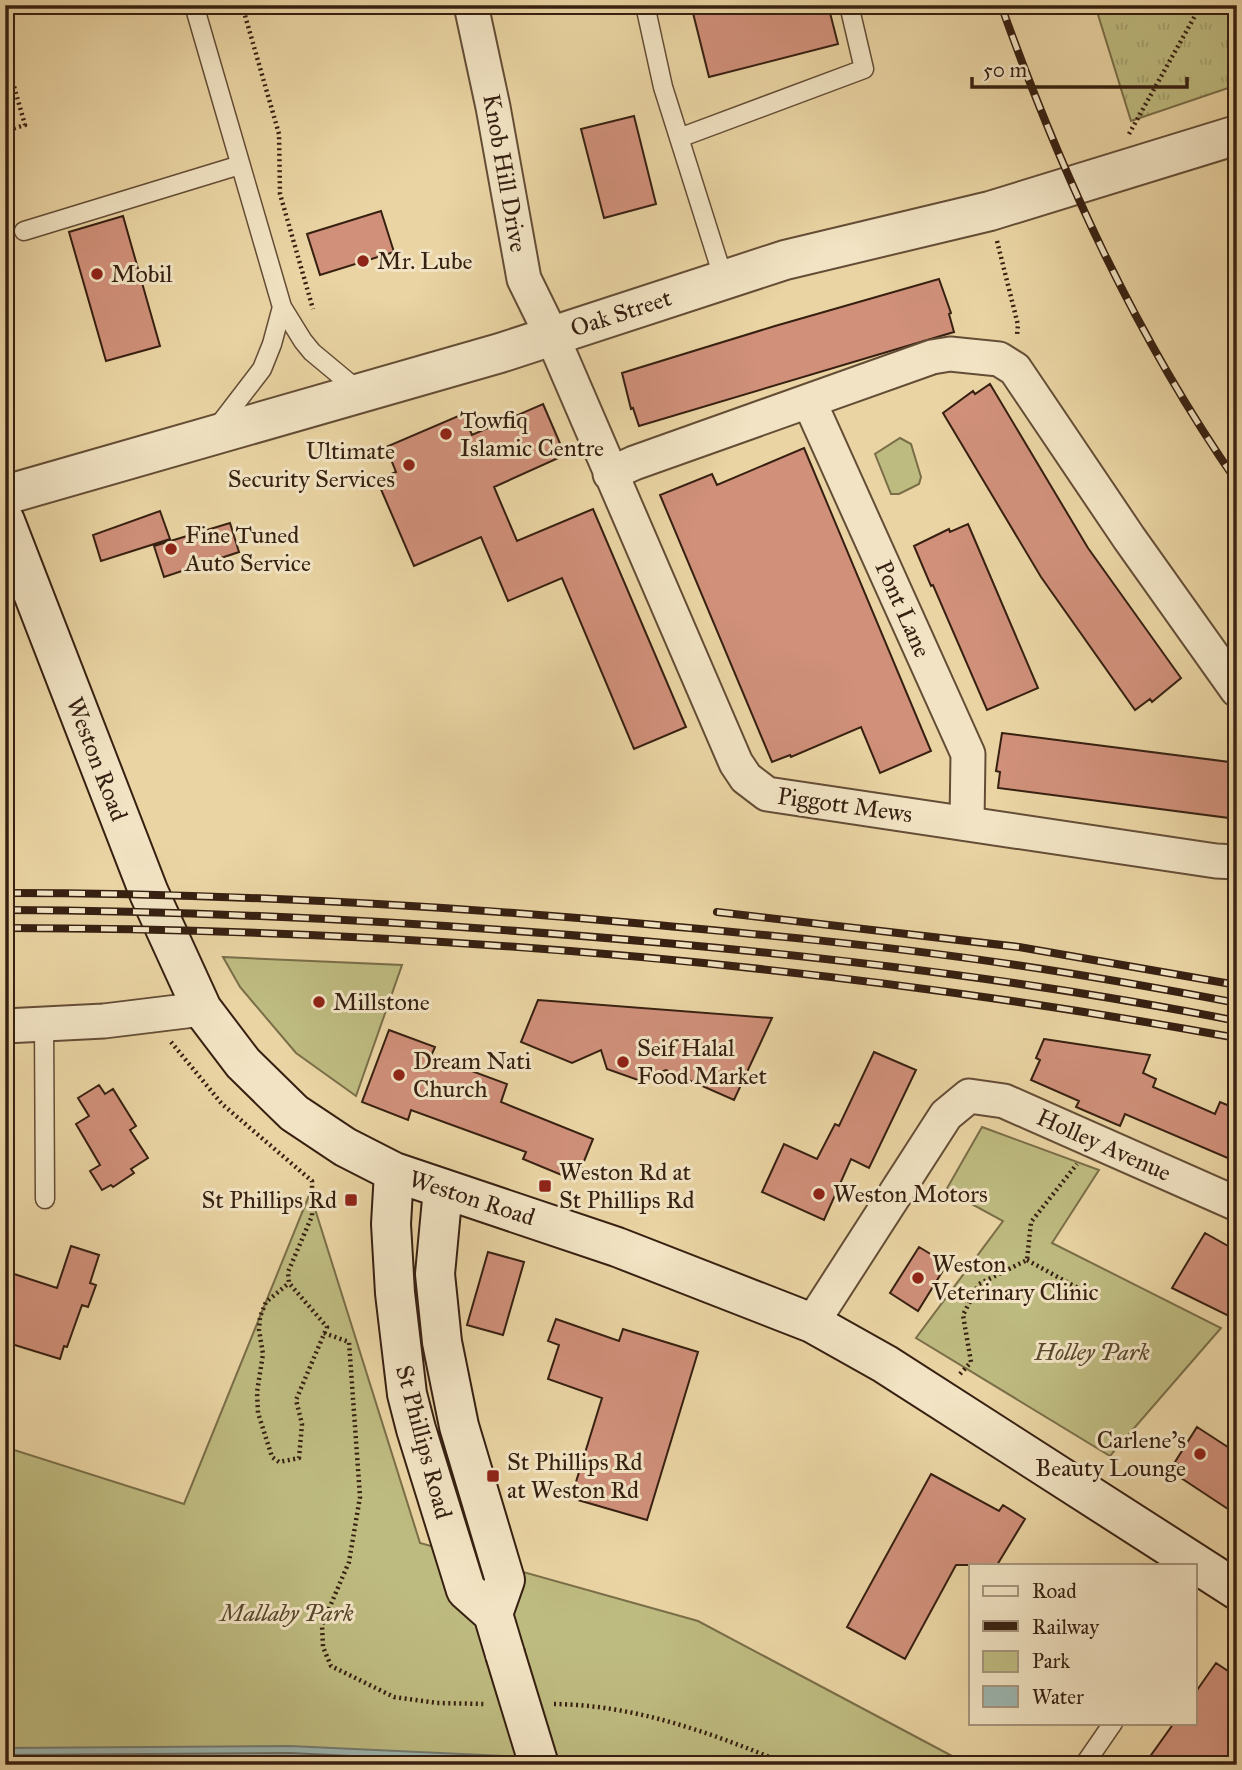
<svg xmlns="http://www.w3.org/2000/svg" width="1242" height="1770" font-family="'IM FELL Great Primer',serif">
<defs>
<pattern id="grass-tufts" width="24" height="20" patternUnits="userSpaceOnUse" patternTransform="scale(1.75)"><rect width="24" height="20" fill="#bebb80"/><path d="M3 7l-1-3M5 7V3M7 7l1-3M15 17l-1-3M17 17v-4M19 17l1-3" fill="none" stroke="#a4a06e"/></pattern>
</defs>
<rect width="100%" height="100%" fill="#ead4a3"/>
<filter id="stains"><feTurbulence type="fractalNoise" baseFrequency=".00286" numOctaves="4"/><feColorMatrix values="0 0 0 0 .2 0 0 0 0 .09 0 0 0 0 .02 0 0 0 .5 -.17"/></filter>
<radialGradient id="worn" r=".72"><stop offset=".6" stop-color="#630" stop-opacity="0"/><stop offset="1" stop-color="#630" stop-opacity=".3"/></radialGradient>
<!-- grass -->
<path fill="url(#grass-tufts)" stroke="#7a6e48" stroke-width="2" d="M1095 5H1237V85L1131 121Z"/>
<!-- green -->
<path fill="#bebb80" stroke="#7a6e48" stroke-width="2" d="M900 438 911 444 921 477 919 484 899 494H891L875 454Z
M223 957 402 965 356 1096 296 1053 240 987Z
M982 1127 1099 1170 1052 1243 1221 1328 1110 1456 916 1338 1003 1221 946 1190Z
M310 1193 420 1543 698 1621 969 1765H5V1447L184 1504Z"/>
<!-- water -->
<path fill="#9bb6b0" stroke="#737a70" stroke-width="2" d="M290 1746 587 1760 600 1765H5V1748Z"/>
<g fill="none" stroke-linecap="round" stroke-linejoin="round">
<!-- shore -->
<path stroke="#696b60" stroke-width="2" d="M5 1755 290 1753 517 1764
M5 1764 290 1762 351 1765"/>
</g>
<!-- building -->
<path fill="#d0907a" stroke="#372011" stroke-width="2" d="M691 5H828L838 44 709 77Z
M634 116 656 204 604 218 581 129Z
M381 211 394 252 320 275 307 234Z
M123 216 160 346 106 361 69 232Z
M939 279 951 313 949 314 954 332 639 426 633 408 631 409 622 373 775 326Z
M990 384 1088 548 1181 678 1152 702 1150 699 1135 710 1041 577 943 413 973 391 975 394Z
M543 404 565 455 494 487 517 541 593 509 686 727 634 749 562 578 508 601 481 537 414 566 377 480 396 472 386 447 463 414 472 435Z
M804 448 931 751 880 773 861 727 791 757 790 755 772 762 660 495 712 474 717 485Z
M160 511 170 539 101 561 93 535Z
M230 523 239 552 164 577 154 546Z
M968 524 1038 688 987 710 933 585 931 586 914 546 949 529 950 532Z
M1002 733 1237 763V819L998 788 1000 772 996 771Z
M538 1000 772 1018 734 1100 666 1070 638 1080 607 1069 601 1050 572 1063 521 1042Z
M389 1030 435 1047 431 1056 507 1084 501 1102 593 1139 576 1181 523 1159 526 1152 411 1110 408 1120 362 1102Z
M1044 1039 1150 1055 1143 1073 1156 1079 1153 1087 1215 1114 1220 1102 1237 1109V1162L1125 1114 1120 1126 1076 1107 1079 1101 1031 1080 1040 1060 1036 1058Z
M874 1052 916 1070 869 1168 851 1159 824 1220 762 1192 784 1144 817 1159 835 1124 839 1126Z
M99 1085 105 1094 113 1089 136 1126 130 1130 148 1158 131 1169 134 1173 113 1187 111 1185 102 1190 90 1171 100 1165 76 1124 89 1116 78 1098Z
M1205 1233 1237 1251V1320L1172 1288Z
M71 1246 99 1255 90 1283 96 1285 88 1307 82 1305 67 1347 64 1346 60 1359 5 1342V1271L57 1288Z
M919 1247 947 1264 918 1311 890 1293Z
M488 1252 524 1262 503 1335 467 1325Z
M556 1319 619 1341 623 1329 698 1352 647 1520 571 1498 602 1398 548 1379 559 1345 548 1341Z
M1197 1427 1237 1453V1515L1172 1472 1178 1464 1175 1462Z
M931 1474 999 1511 1003 1505 1025 1519 997 1565H956L905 1659 847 1627Z
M1216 1663 1237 1677V1765H1144L1174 1723H1195V1693Z"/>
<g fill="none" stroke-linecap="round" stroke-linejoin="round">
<defs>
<path id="service" d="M194 5 282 307 303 341 312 352 360 392
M645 5 663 87 724 280
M679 138 864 69 849 5
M24 231 240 165
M216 429 262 369 272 344 282 307
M44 1023 45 1199
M1084 1765 1113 1723"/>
<path id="minor" d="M471 5 493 107 524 279 552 336 736 763 746 778 767 794 1216 861 1237 862
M809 401 968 754 967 823
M610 474 634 463 932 357 950 354 999 359 1015 369 1129 538 1237 690
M5 1026 104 1021 202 1009
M812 1323 946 1115 969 1096 1004 1101 1237 1204"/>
<path id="tertiary" d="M5 495 500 353 785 260 990 211 1237 135"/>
<path id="secondary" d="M5 521 149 893 202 1009 243 1063 294 1113 345 1147 394 1172 617 1247 812 1323 885 1364 1237 1590
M394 1172 391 1224 395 1293 407 1394 416 1429 466 1590 493 1614 505 1654
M443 1189 435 1274 442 1342 459 1426 505 1580 493 1614"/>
</defs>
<!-- service casing -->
<use href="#service" stroke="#644d36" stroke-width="21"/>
<!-- minor casing -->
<use href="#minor" stroke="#644d36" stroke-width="37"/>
<!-- tertiary casing -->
<use href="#tertiary" stroke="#644d36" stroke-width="42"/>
<!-- secondary casing -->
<use href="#secondary" stroke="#372011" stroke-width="42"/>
<!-- path -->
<path stroke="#372011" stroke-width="4.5" stroke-dasharray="2 3.5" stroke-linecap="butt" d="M242 5 279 134 280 194 313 309
M5 55 25 125 5 131
M1129 134 1201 5
M997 241 1018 325 1017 335
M171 1042 222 1104 312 1181V1216L288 1272 289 1283 327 1327 296 1400 302 1424 299 1458 279 1462 272 1457 258 1413 257 1392 263 1354 259 1330 260 1317 266 1302 289 1283
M1027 1260 1085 1292
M324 1333 349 1342 360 1497 349 1562 322 1625 323 1647 331 1666 394 1697 437 1703 486 1704
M960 1374 971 1362 963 1315 979 1284 1027 1260 1031 1222 1077 1164
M554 1704C637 1705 714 1734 789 1765"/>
<!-- service -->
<use href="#service" stroke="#f1e3c3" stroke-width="18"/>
<!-- minor -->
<use href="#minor" stroke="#f1e3c3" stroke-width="33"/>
<!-- tertiary -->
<use href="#tertiary" stroke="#f1e3c3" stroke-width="38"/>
<!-- secondary -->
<use href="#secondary" stroke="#f1e3c3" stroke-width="38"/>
<defs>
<path id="rail" d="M1001 5C1061 173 1135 335 1237 482
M5 893C223 893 440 905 657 925 777 936 897 947 1016 965 1090 976 1163 989 1237 1003
M5 910C229 911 453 924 676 944 864 961 1051 984 1237 1021
M717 912 1019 947 1237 985
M5 928C418 929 831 964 1237 1038"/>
</defs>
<!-- rail casing -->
<use href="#rail" stroke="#372011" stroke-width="8"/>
<!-- rail -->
<use href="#rail" stroke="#f1e3c3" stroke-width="5" stroke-dasharray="16" stroke-linecap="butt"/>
<defs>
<path id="secondary-bridge" d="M505 1654 539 1765"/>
</defs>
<!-- secondary-bridge casing -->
<use href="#secondary-bridge" stroke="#372011" stroke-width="42" stroke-linecap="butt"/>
<!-- secondary-bridge -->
<use href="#secondary-bridge" stroke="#f1e3c3" stroke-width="38"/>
</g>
<!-- markers -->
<g fill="#8f2418" stroke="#f1e3c3" stroke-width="2.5">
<circle cx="363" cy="261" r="7"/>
<circle cx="97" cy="274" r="7"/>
<circle cx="446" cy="434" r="7"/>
<circle cx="409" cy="465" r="7"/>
<circle cx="171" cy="549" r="7"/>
<circle cx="319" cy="1002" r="7"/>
<circle cx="623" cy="1062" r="7"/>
<circle cx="399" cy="1075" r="7"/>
<rect x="538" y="1179" width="14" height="14" rx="3.5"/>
<circle cx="819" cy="1194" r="7"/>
<rect x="344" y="1193" width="14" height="14" rx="3.5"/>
<circle cx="918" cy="1278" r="7"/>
<circle cx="1200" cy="1454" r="7"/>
<rect x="486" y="1469" width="14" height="14" rx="3.5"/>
</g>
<g text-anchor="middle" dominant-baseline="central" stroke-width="6" stroke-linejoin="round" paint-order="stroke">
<!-- street labels -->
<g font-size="24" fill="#372011" stroke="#f1e3c3">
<text transform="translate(505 173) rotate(80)">Knob Hill Drive</text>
<text transform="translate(621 313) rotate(-18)">Oak Street</text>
<text transform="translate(903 609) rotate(66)">Pont Lane</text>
<text transform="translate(97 759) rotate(69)">Weston Road</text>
<text transform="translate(845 805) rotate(8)">Piggott Mews</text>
<text transform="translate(1104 1145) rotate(24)">Holley Avenue</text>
<text transform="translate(472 1198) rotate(18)">Weston Road</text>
<text transform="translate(424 1442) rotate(75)">St Phillips Road</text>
</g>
<!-- poi labels -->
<g font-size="24" fill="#372011" stroke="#f1e3c3" text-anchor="start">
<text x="377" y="261">Mr. Lube</text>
<text x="111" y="274">Mobil</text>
<text x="460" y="420">Towfiq<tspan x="460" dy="28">Islamic Centre</tspan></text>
<text x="395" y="451" text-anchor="end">Ultimate<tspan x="395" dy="28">Security Services</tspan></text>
<text x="185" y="535">Fine Tuned<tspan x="185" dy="28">Auto Service</tspan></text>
<text x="333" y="1002">Millstone</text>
<text x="637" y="1048">Seif Halal<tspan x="637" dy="28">Food Market</tspan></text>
<text x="413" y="1061">Dream Nati<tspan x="413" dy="28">Church</tspan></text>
<text x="559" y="1172">Weston Rd at<tspan x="559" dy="28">St Phillips Rd</tspan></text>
<text x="833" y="1194">Weston Motors</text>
<text x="337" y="1200" text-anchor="end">St Phillips Rd</text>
<text x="932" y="1264">Weston<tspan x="932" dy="28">Veterinary Clinic</tspan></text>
<text x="1186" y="1440" text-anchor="end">Carlene's<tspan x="1186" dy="28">Beauty Lounge</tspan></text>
<text x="507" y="1462">St Phillips Rd<tspan x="507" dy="28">at Weston Rd</tspan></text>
</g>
<!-- park labels -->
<g font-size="24" font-style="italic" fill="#59472d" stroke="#f1e3c3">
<text x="1092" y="1352">Holley Park</text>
<text x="287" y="1613">Mallaby Park</text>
</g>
</g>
<!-- margin -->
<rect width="1242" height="1770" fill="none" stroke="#ead4a3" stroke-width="28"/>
<rect x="7" y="7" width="1228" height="1756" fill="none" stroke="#372011" stroke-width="3.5"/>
<rect x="14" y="14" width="1214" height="1742" fill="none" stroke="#372011" stroke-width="2"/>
<!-- legend -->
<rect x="969" y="1564" width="228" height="161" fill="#f1e3c3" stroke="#a7957c" stroke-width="2"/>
<rect x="983" y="1586" width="35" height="10" fill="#f1e3c3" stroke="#a7957c" stroke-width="2"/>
<text x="1032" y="1598" font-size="21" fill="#372011">Road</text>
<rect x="983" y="1621" width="35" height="10" fill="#372011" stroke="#a7957c" stroke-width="2"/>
<text x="1032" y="1634" font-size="21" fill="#372011">Railway</text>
<rect x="983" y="1651" width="35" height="21" fill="#bebb80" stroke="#a7957c" stroke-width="2"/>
<text x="1032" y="1668" font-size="21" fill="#372011">Park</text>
<rect x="983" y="1686" width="35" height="21" fill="#9bb6b0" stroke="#a7957c" stroke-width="2"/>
<text x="1032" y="1704" font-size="21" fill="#372011">Water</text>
<!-- scale -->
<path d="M972 77v10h215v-10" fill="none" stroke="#372011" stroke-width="3.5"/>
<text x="983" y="77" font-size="21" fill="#372011" stroke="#f1e3c3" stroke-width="5" paint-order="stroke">50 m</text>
<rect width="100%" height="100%" filter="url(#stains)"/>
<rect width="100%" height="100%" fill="url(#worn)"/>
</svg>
